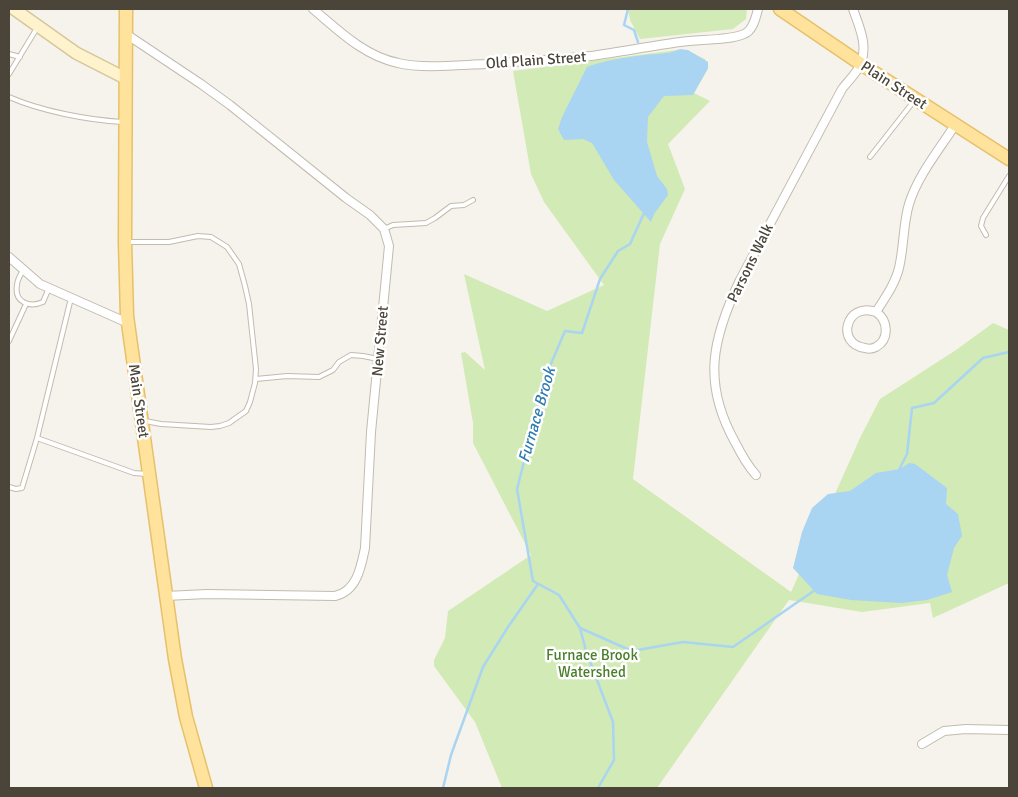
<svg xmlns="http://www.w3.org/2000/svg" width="1018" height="797" font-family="Signika,sans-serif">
<rect width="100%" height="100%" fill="#f6f3ec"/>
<!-- green -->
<path fill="#d2eab5" d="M628 9H747L746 19 733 29 640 39 630 20Z
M677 50 679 54 690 52 705 59 708 69 694 93 710 101 668 144 685 189 660 244 633 479 791 592 860 438 880 399 956 350 993 323 1009 330V583L933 618 930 603 862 612 789 600 657 788H502L475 722 434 666V660L445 638 448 611 531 555 473 443V423L461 353 465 352 485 370 464 274 547 311 604 285 544 202 531 174 513 71Z"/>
<!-- water -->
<path fill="#a9d4f2" d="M680 49 688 50 708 62V68L693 95 664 96 648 117 647 142 657 176 667 189 668 195 654 214 651 222 614 180 592 143 583 139 564 140 558 129 562 117 587 67C605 60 638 55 658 54 668 53 671 53 680 49Z
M909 463 915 464 947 488 946 504 958 514 962 536 954 548 947 575 952 592 927 600 901 603 851 600 817 594 793 568 802 532 812 508 828 494 850 491 876 473 900 469Z"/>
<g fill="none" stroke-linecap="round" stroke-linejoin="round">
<!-- stream -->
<path stroke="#a9d4f2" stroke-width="2.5" d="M628 9 624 25 634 30 638 42
M899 470 907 454 912 408 934 403 983 358 1009 352
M580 628 632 651 683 642 733 647 815 590
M443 788 451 755 483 667 508 627 538 584
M598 788 614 760 613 722 586 651 580 628 559 595 533 581 517 489 547 373 565 331 582 333 600 279 618 251 630 244 645 211"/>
<defs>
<path id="lane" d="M9 54 20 57
M9 74 37 28
M9 97C41 111 87 120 123 122
M870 157 914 101
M384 229 393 225 426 223 435 218 451 206 464 205 473 200
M986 235 981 226 983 218 1009 176
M127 242H169L198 236 211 237 227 247 239 264 245 286 249 304 256 369 255 383 250 402 246 411 229 423 220 426 211 427 161 424 145 421
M23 270C21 274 17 280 17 285 14 302 29 308 43 302L49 288
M9 341 26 304
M256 379 287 376 319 377 333 370 339 362 351 355 363 356 378 359
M37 438 71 298
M9 487 16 489 22 488 37 438 134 473 147 474"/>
<path id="street" d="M313 9C338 30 364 56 398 63 422 69 459 65 485 64 520 61 555 60 591 56 621 52 650 46 680 42 698 39 728 41 744 34 753 31 756 17 758 9
M126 34 201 84 230 105 346 198 370 215 384 229 389 246 371 432 365 548C361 567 357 591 335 596L207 594 166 596
M9 257 40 284 128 323
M876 312C888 320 890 339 876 347 872 349 868 349 865 348 835 344 846 301 876 312 885 298 895 284 899 268 904 247 903 224 909 204 918 175 939 150 955 125
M756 475C747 465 741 454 735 442 702 383 712 339 740 280L842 89C848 81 858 72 861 63 868 45 859 26 853 9
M922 744 944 731 966 729 1009 730"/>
<path id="secondary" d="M14 9 76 53 125 78"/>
<path id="primary" d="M126 9 125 242 127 316 175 659 186 717 206 788
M780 9 861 64 1009 159"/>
</defs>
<!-- lane casing -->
<use href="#lane" stroke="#c2bbae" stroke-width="6"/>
<!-- street casing -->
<use href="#street" stroke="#c2bbae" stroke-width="10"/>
<!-- secondary casing -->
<use href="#secondary" stroke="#d6c79b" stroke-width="14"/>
<!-- primary casing -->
<use href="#primary" stroke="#e6c16a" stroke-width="15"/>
<!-- lane -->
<use href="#lane" stroke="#fff" stroke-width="4"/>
<!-- street -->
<use href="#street" stroke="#fff" stroke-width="8"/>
<!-- secondary -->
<use href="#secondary" stroke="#fff3cd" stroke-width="11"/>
<!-- primary -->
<use href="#primary" stroke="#ffe39c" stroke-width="12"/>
</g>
<g text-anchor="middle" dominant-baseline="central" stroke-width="5" stroke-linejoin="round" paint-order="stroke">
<!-- street labels -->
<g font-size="15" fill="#4b4439" stroke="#fff">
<text transform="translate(536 60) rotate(-4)">Old Plain Street</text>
<text transform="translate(894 85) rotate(33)">Plain Street</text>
<text transform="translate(750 263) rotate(-64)">Parsons Walk</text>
<text transform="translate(380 341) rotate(-85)">New Street</text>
<text transform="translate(139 401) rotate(82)">Main Street</text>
</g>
<!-- park labels -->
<g font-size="15" fill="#4a7f2a" stroke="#fff">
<text x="592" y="655">Furnace Brook<tspan x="592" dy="17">Watershed</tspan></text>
</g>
<!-- water labels -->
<g font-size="16" font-style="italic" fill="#2e7ab2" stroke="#fff">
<text transform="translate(537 415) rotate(-74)">Furnace Brook</text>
</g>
</g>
<!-- border -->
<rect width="1018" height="797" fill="none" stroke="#4b4439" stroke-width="20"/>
</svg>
